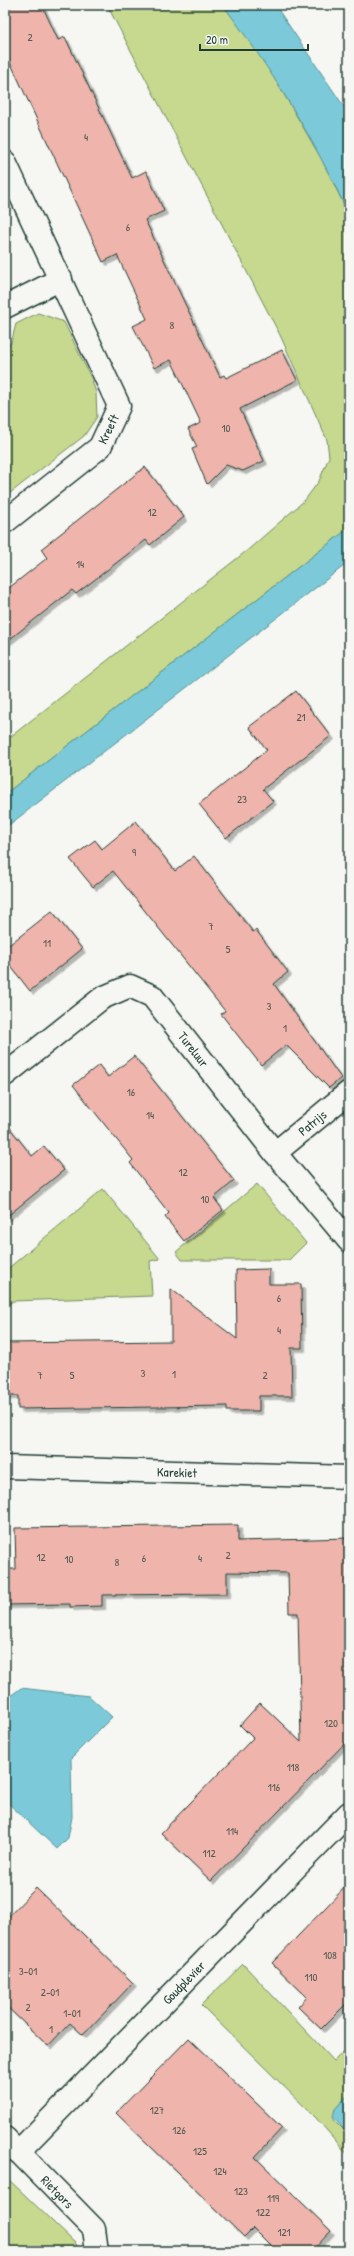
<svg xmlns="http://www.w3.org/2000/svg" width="354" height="2256" font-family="'Patrick Hand',sans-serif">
<defs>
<filter id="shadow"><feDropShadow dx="3.5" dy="3.5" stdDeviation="0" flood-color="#0004"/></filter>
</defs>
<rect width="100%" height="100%" fill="#f6f6f2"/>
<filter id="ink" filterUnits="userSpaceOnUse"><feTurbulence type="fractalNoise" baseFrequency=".025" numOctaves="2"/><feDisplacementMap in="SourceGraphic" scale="8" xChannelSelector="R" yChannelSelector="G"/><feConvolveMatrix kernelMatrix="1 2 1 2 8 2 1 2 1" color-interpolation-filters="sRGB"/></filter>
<g filter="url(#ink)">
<!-- green -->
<path fill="#c6d98e" stroke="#728b61" d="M107 5H223L257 49 289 103 321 158 349 215V528L5 794V741L249 549 305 500 319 481 329 457 327 440 280 335Z
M38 313 64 322 92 380 96 393 97 417 84 436 5 497V347L11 343 16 324Z
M257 1184 306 1243 289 1260H182L176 1252Z
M103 1189 160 1259 150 1261 152 1296 13 1301 5 1307V1271Z
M243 1964 334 2061 349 2046V2094L335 2109 334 2120 349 2135V2156L316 2118 201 2005Z
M5 2176 77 2245 73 2251H5Z"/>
<!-- water -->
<path fill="#7ccad9" stroke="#579297" d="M223 5H275L349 114V215C315 141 272 70 223 5Z
M349 528V562L5 828V794Z
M21 1688 89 1696 112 1717 71 1758 72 1817 68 1838 57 1849 5 1800V1700Z
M349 2094V2135L333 2116 335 2109Z"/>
<!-- building -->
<path fill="#efb4ab" stroke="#1f3d34" filter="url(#shadow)" d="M5 5H42L58 40 65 37 132 178 146 171 164 211 145 220 220 377 224 375 226 378 282 350 297 380 240 409 264 461 243 471 226 465 207 484 192 449 197 447 188 429 201 423 171 360 154 368 133 326 147 319 117 255 103 262 5 51Z
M145 467 184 517 150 545 146 540 76 594 72 590 5 643V591L47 558 41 549Z
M296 691 331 736 263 789 273 801 226 838 199 804 267 750 249 727Z
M136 821 175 871 194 856 253 932 256 930 288 972 274 984 341 1078 329 1088 286 1045 261 1065 221 1014 225 1011 113 871 93 887 70 859 95 840 102 849Z
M52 911 82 949 30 991 5 959V948Z
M134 1056 234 1181 214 1198 223 1210 184 1241 165 1217 169 1213 130 1163 133 1160 73 1085 99 1065 108 1077Z
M5 1122 32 1156 44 1146 64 1170 5 1218Z
M269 1269V1284H301L302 1348H291L292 1396H259V1411H227V1406L18 1409V1396H5V1343L171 1341V1289L237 1339 236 1270Z
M238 1525V1541L349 1538V1739L211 1881 161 1833 253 1738 240 1725 260 1703 301 1742 298 1613H289L288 1573 227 1572V1594L102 1595V1606L70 1607V1604L5 1605V1569H16L15 1528Z
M349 1883V2001L321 2029 298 2007 307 1997 272 1963Z
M36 1888 133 1983 83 2035 70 2023 48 2046 5 2005V1920Z
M189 2038 282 2128 255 2157 331 2231 312 2251H276L253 2228 244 2237 116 2113Z"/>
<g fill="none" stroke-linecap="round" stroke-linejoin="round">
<defs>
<g id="minor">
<path d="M5 162 119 406 100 447 5 522"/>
<path d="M5 307 61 279"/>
<path id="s1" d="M5 1075 102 998 130 986 152 996 275 1153 349 1241"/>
<path id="s2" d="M275 1153 349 1092"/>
<path id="s3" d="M5 1467 349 1477"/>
<path id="s4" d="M5 2138 94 2229 97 2251"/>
<path id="s5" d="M18 2152 349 1813"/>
</g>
</defs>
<!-- minor casing -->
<use href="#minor" stroke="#1f3d34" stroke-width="25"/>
<!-- minor -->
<use href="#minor" stroke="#f6f6f2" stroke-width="22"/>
</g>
</g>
<g text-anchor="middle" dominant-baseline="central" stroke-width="4" stroke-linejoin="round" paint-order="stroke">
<!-- number labels -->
<g font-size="11" fill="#535b52">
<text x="30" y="37">2</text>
<text x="86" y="137">4</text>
<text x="128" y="227">6</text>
<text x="172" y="325">8</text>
<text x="226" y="428">10</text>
<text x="152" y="512">12</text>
<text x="80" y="564">14</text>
<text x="301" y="717">21</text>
<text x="242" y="799">23</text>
<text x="134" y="852">9</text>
<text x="211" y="926">7</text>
<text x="47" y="943">11</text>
<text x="228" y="949">5</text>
<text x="269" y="1006">3</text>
<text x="285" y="1028">1</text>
<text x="131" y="1092">16</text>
<text x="150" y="1115">14</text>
<text x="183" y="1172">12</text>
<text x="205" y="1199">10</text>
<text x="279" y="1298">6</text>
<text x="279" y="1330">4</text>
<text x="143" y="1373">3</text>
<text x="174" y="1374">1</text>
<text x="40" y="1375">7</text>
<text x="72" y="1375">5</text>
<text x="265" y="1375">2</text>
<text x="228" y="1555">2</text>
<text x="41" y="1557">12</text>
<text x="144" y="1558">6</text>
<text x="200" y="1558">4</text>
<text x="69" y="1559">10</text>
<text x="117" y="1562">8</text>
<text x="331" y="1723">120</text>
<text x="293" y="1767">118</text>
<text x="274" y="1787">116</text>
<text x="232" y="1831">114</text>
<text x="209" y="1853">112</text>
<text x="330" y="1955">108</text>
<text x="28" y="1971">3-01</text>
<text x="311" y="1977">110</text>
<text x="50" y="1992">2-01</text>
<text x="28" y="2007">2</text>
<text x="72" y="2013">1-01</text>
<text x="51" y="2029">1</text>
<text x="157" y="2110">127</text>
<text x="179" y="2130">126</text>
<text x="200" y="2151">125</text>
<text x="220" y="2171">124</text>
<text x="241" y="2191">123</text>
<text x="273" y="2198">119</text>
<text x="263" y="2212">122</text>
<text x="284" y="2232">121</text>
</g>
<!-- street labels -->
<g font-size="13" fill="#1f3d34" stroke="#f6f6f2">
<text transform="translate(108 429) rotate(-64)">Kreeft</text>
<text stroke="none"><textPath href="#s1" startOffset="246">Tureluur</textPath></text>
<text stroke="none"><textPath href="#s2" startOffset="48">Patrijs</textPath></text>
<text stroke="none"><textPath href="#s3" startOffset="172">Karekiet</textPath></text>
<text stroke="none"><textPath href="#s5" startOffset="237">Goudplevier</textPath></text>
<text stroke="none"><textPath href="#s4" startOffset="75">Rietgors</textPath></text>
</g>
</g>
<!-- margin -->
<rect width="354" height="2256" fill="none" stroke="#f6f6f2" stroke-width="20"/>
<rect x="10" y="10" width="334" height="2236" fill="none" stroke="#1f3d34" stroke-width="1.5" filter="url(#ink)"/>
<!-- scale -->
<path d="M200 44v6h108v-6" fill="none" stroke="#1f3d34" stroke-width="2"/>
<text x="206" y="44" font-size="12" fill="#1f3d34" stroke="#f6f6f2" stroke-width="3" paint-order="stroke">20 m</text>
</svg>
